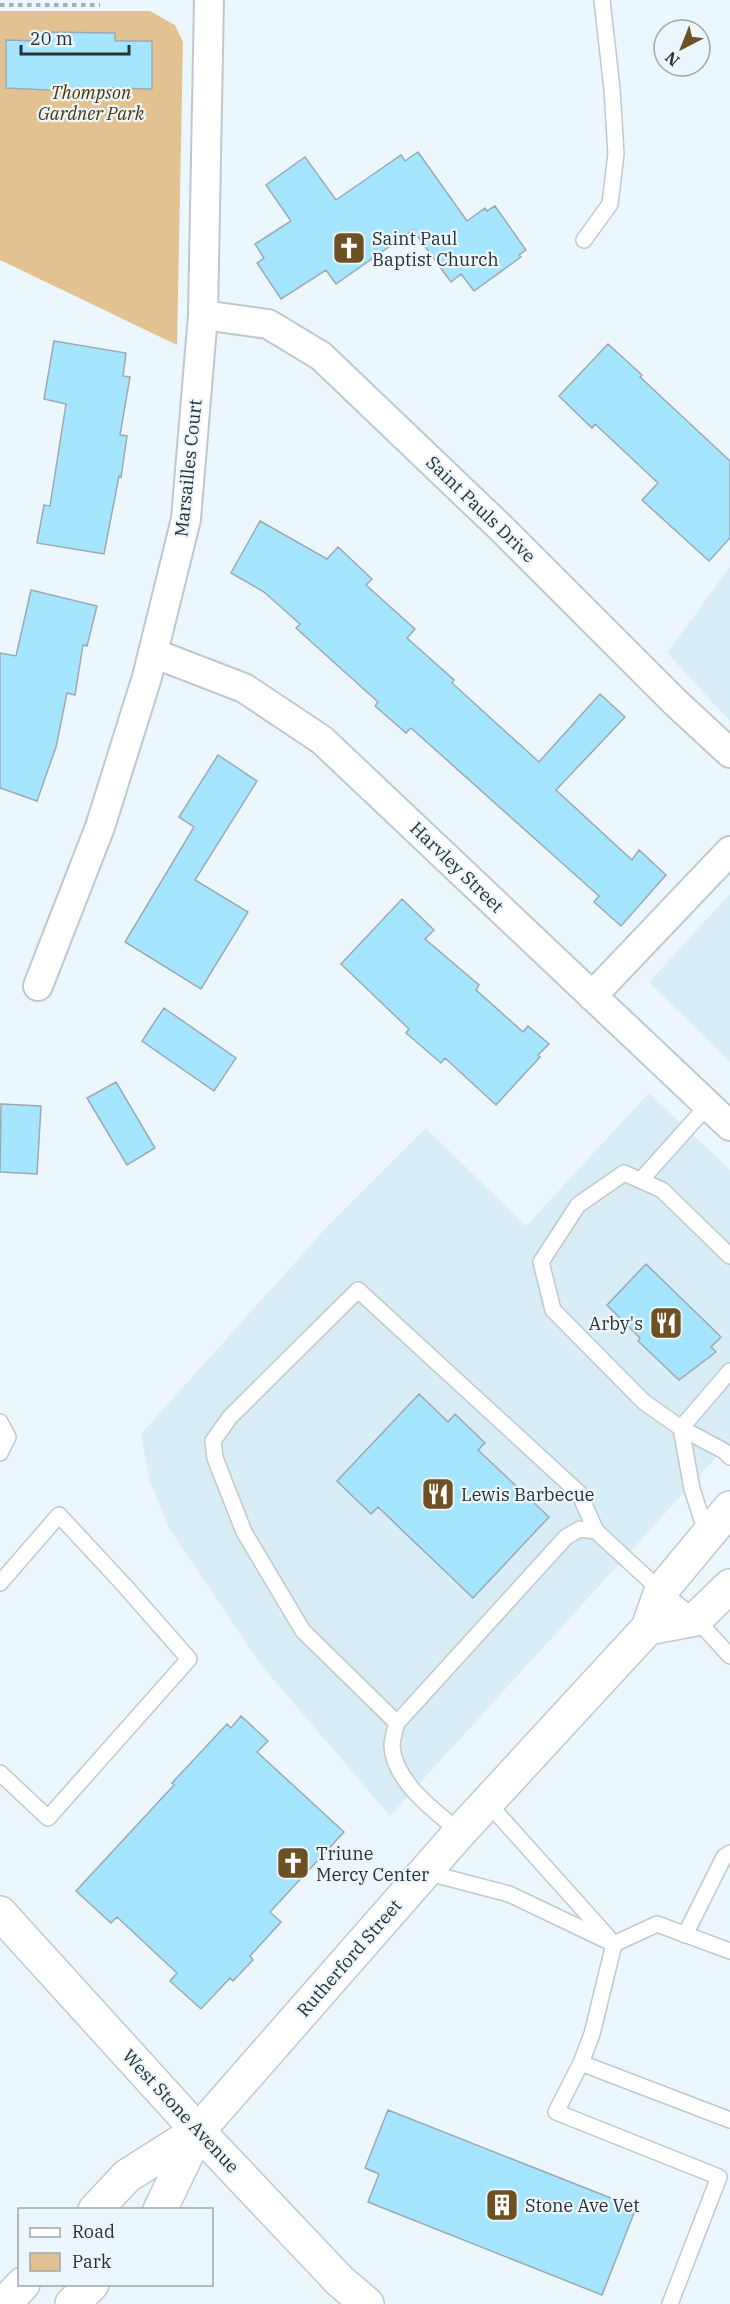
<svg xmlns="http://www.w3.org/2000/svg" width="730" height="2304" font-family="'IBM Plex Serif',serif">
<rect width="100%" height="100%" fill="#ebf7fd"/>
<!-- built -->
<path fill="#d8edf6" d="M730 567V721L667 653Z
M730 894V1062L649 982Z
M649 1093 730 1170V1442L390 1816 262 1666 170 1530 150 1482 141 1434 325 1229 426 1128 526 1226Z"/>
<!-- green -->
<path fill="#e3c292" d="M0 11H150L175 25 183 42 177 345 0 260Z"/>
<!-- building -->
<path fill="#a6e5fe" stroke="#9da9ae" stroke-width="1.5" d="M42 32 115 33V41H152V89L112 88V93L6 88V40L42 41Z
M418 152 467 221 485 208 487 211 495 206 526 250 519 255 521 257 474 291 461 274 451 282 413 230 336 284 326 270 281 299 257 263 264 258 255 244 291 221 266 185 305 157 336 200 401 155 405 161Z
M54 341 126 353 123 376 130 377 120 435 127 436 121 477 119 476 104 554 37 543 44 505 50 506 66 404 44 399Z
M608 344 642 375 640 377 730 461V538L709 561 642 500 658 483 595 424 592 428 559 396Z
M260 521 327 559 338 547 372 579 366 585 415 629 407 638 454 680 452 683 539 762 600 694 625 717 556 790 632 860 639 850 666 875 621 926 594 902 599 896 411 728 406 733 375 706 378 702 296 628 300 624 264 592 231 573Z
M31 590 97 606 87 646 83 645 75 695 67 693 56 747 37 801 0 788V653L16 656Z
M218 755 257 781 195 880 248 912 201 989 125 942 194 827 179 817Z
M402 899 434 930 425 939 479 985 476 990 523 1032 528 1026 549 1044 538 1055 540 1057 496 1105 445 1058 441 1063 406 1033 409 1029 341 964Z
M164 1008 236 1058 214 1091 142 1041Z
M116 1082 155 1148 127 1165 87 1098Z
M1 1104 41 1106 37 1174 0 1172Z
M646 1264 721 1337 711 1347 716 1352 679 1380 638 1341 640 1338 607 1305Z
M419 1394 448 1422 455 1414 485 1443 478 1450 549 1517 473 1598 378 1507 371 1514 337 1481Z
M241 1716 268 1741 257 1752 344 1832 270 1912 281 1922 250 1956 253 1960 233 1981 230 1978 201 2009 170 1981 177 1973 117 1917 111 1923 76 1891 174 1785 172 1783 227 1724 231 1728Z
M388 2110 636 2208 602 2295 368 2202 379 2174 365 2168Z"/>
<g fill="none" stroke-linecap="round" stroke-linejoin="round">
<defs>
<path id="lane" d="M584 240 610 204 616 154 612 89 602 0
M641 1180 708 1105
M730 1256 662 1190 624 1173 578 1205 541 1262 553 1310 644 1402 681 1428 724 1451 730 1457
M0 1422 8 1437 0 1453
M681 1428 692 1489 707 1535
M681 1428 730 1371
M0 1583 59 1515 124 1585 189 1659 48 1818 0 1773
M397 1723 303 1631 244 1532 215 1458 213 1441 230 1417 358 1290 579 1493 596 1531
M487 1802 608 1937
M460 1832C435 1811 394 1782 392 1746 392 1739 395 1730 397 1723L566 1537 580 1529 596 1531 661 1591 696 1619 730 1656
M425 1872 509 1894 614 1944
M685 1935 724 1857 730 1853
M581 2063 730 2120
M670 2304 719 2177 556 2112 581 2063 592 2034 614 1944 657 1924 730 1951"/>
<path id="street" d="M203 315 268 324 321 356 501 528 675 702 730 753
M153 653 244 688 322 740 730 1126
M38 986 100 827 147 677 186 519 203 315 209 0
M592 996 730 851"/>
<path id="secondary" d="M198 2131 340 2281 367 2304"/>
<path id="primary" d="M648 1628 696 1619 730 1586
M198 2131 460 1832 648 1628 661 1591 730 1508"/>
<path id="highway" d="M0 1913 198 2131
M95 2210 127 2176 198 2131
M160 2210 198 2131
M4 2304 23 2284
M72 2304 92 2284"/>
</defs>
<!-- lane casing -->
<use href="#lane" stroke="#bdc9ce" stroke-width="18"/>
<!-- street casing -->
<use href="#street" stroke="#bdc9ce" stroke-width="32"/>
<!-- secondary casing -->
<use href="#secondary" stroke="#bdc9ce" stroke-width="36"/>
<!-- primary casing -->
<use href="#primary" stroke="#bdc9ce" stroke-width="36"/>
<!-- highway casing -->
<use href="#highway" stroke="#bdc9ce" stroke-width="36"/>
<!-- path -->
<path stroke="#a7b0b5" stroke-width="4" stroke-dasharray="4.5 4.5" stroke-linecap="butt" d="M0 5H100"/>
<!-- lane -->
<use href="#lane" stroke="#fff" stroke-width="15"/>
<!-- street -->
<use href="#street" stroke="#fff" stroke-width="28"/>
<!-- secondary -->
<use href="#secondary" stroke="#fff" stroke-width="33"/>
<!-- primary -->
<use href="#primary" stroke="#fff" stroke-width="33"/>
<!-- highway -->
<use href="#highway" stroke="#fff" stroke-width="33"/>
</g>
<!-- icons -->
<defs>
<symbol id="church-square" viewBox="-11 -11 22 22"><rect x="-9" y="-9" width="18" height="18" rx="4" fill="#6d5124" stroke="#ebf7fd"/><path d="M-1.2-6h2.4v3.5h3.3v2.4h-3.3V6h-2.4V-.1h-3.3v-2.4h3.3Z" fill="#fff"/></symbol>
<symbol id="restaurant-square" viewBox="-11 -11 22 22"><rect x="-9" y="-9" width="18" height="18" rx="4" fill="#6d5124" stroke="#ebf7fd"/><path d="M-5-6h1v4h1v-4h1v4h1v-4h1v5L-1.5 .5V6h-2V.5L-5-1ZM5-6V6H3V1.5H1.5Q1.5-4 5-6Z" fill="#fff"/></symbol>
<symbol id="building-square" viewBox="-11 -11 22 22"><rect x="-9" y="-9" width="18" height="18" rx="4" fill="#6d5124" stroke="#ebf7fd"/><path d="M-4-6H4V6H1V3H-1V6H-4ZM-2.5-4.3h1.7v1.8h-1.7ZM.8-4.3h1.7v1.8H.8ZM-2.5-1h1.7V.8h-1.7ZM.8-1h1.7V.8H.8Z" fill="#fff"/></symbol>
</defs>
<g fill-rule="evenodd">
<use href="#church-square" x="330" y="229" width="38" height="38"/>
<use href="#restaurant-square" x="647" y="1304" width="38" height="38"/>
<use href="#restaurant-square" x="419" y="1475" width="38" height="38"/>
<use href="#church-square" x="274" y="1844" width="38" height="38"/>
<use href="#building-square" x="483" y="2186" width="38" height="38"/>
</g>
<g text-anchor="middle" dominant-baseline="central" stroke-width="4.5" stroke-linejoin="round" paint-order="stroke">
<!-- park labels -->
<g font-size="18" font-style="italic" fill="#503503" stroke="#ebf7fd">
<text x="91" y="92">Thompson<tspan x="91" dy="21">Gardner Park</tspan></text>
</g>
<!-- poi labels -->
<g font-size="18" fill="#2b3032" stroke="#ebf7fd" text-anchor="start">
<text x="372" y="238">Saint Paul<tspan x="372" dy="21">Baptist Church</tspan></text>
<text x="643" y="1323" text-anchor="end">Arby's</text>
<text x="461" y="1494">Lewis Barbecue</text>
<text x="316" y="1853">Triune<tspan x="316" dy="21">Mercy Center</tspan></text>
<text x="525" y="2205">Stone Ave Vet</text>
</g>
<!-- street labels -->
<g font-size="18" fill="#2b3032" stroke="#ebf7fd">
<text transform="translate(188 468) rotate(-84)">Marsailles Court</text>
<text transform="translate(481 509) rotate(44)">Saint Pauls Drive</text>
<text transform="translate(457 867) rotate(44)">Harvley Street</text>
<text transform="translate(349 1958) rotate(-49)">Rutherford Street</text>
<text transform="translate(181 2111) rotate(47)">West Stone Avenue</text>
</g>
</g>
<!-- legend -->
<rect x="18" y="2208" width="195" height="78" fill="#ebf7fd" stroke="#9ea7ac" stroke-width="1.5"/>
<rect x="30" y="2228" width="30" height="9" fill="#ffffff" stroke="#9ea7ac" stroke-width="1.5"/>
<text x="72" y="2238" font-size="18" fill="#2b3032">Road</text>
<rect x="30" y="2253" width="30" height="18" fill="#e3c292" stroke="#9ea7ac" stroke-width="1.5"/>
<text x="72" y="2268" font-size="18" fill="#2b3032">Park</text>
<!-- north arrow -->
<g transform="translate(682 48) rotate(222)"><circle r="28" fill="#ebf7fd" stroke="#9ea7ac" stroke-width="1.5"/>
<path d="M0-4.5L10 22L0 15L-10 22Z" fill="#6d5124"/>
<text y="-9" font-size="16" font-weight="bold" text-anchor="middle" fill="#2b3032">N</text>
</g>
<!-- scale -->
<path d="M21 45v9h108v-9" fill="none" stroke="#2b3032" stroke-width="3"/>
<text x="30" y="45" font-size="18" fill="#2b3032" stroke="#ebf7fd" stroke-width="4.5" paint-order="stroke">20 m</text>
</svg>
